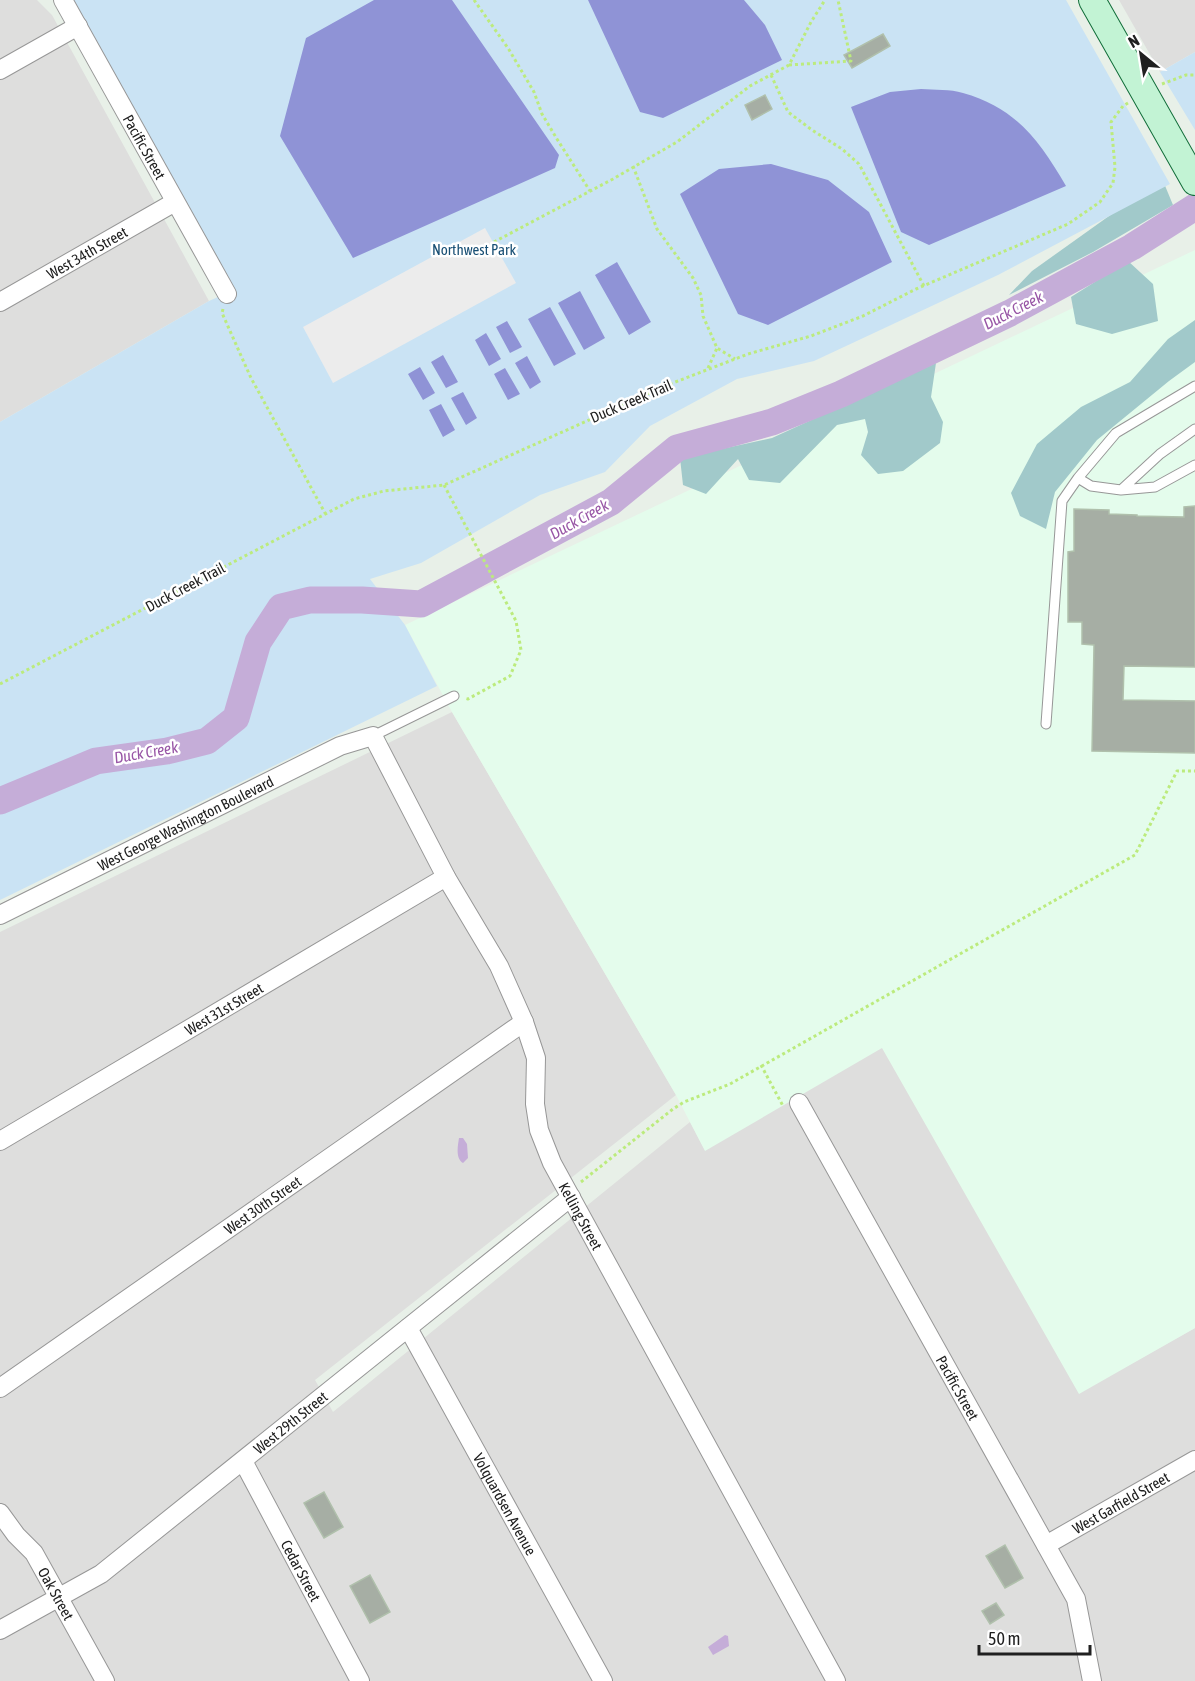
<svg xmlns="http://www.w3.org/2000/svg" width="1195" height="1681" font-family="'Asap Condensed',sans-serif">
<rect width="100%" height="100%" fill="#e8f0e8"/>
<!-- residential -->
<path fill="#dededd" d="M0 0H37L52 15 209 301 0 422Z
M1119 0H1195V52L1160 72Z
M452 712 676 1095 315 1380 333 1412 690 1122 705 1150 882 1047 1079 1393 1195 1328V1681H0V932Z"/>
<!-- education -->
<path fill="#e4fcec" d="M1195 250V1328L1079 1394 882 1048 705 1151 676 1095 452 712 405 625Z"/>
<!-- forest -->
<path fill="#a1c9ca" d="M1161 176 1173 205 1093 252 1009 295 1032 271 1116 211Z
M1128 261 1153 284 1158 321 1112 334 1076 324 1071 297Z
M1195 320V362L1169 381 1097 440 1055 492 1046 529 1020 516 1011 493 1037 444 1081 407 1130 382 1168 339Z
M936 363 931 397 943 422 940 443 903 471 878 474 861 455 868 432 865 419 837 425 780 483 749 480 738 459 706 494 683 485 680 458 772 438Z"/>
<!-- park -->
<path fill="#cae3f4" d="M63 0H1066L1170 184 998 275 814 361 737 379 650 426 605 472 540 495 421 563 370 579 405 625 437 686 0 900V422L209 301 227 293Z
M1195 52V130L1160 72Z"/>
<!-- pitch -->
<path fill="#8f93d6" d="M374 0H452L559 155 555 168 353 258 280 136 306 38Z
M588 0H744L765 25 782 60 663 118 640 112Z
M921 89C935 90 950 89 963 93 1016 108 1039 140 1066 186L929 245 901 232 851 107 890 92Z
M771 164 828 180 869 212 892 262 768 325 738 314 680 194 719 169Z
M617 262 651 322 629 335 595 275Z
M580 291 605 338 584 350 558 303Z
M550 307 576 354 554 366 528 319Z
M507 321 522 347 510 353 496 327Z
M486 333 501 359 489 366 475 340Z
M443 355 458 382 446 388 431 362Z
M527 356 541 382 530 389 515 363Z
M420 367 435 393 423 400 408 374Z
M505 368 520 394 508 400 494 374Z
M463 392 477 418 466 425 451 398Z
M441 404 455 430 443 437 429 410Z"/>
<!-- parking -->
<path fill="#ececec" d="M485 228 516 283 333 383 303 327Z"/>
<!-- water -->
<path fill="#c5add8" d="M459 1138H463L467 1144 468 1158 463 1163C455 1158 458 1145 459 1138Z
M725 1635 728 1636 729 1646 713 1655 708 1647Z"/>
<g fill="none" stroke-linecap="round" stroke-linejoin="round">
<!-- river -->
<path stroke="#c5add8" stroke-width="27" d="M0 801 96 761 167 751 207 741 236 718 258 642 281 607 310 600H362L421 604 611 502 677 448 772 422 841 394 1010 313 1132 247 1195 207"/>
</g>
<!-- building -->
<path fill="#a6aea4" stroke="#b0c0ac" stroke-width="1.5" d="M883 34 890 46 852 68 844 55Z
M765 95 772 109 752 120 745 105Z
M1195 506V667L1124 666 1123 700 1195 701V753L1092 751 1094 645 1082 644V622H1068V552L1074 551V509L1109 510V514L1137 515V516L1184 517V507Z
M324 1492 343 1527 324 1538 304 1503Z
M1005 1545 1023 1578 1005 1588 986 1556Z
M370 1575 390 1612 370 1623 350 1586Z
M996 1603 1004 1615 990 1624 982 1611Z"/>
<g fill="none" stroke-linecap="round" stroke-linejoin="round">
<defs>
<path id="lane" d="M1078 478 1091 486 1121 490 1155 487 1195 465
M1121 490 1160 454 1195 429
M1046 724 1062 501 1078 478 1116 433 1195 386
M373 736 454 696"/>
<g id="street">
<path id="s1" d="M63 0 227 294"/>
<path d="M0 70 78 26"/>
<path id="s2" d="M0 302 175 202"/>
<path id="s3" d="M0 915 340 746 373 736 446 877 499 966 524 1022 536 1058 535 1104 539 1130 552 1163 836 1681"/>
<path id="s4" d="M799 1103 1076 1599 1092 1681"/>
<path id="s5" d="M0 1141 446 877"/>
<path id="s6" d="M408 1328 603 1681"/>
<path id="s7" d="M0 1388 524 1022"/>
<path id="s8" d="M243 1461 360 1681"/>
<path id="s9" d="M0 1513 16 1535 34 1553 105 1681"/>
<path id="s10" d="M1046 1545 1195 1460"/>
<path id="s11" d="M0 1630 101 1574 571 1197"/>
</g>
<path id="secondary" d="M1092 0 1195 182"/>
</defs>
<!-- lane casing -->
<use href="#lane" stroke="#979797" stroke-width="11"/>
<!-- street casing -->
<use href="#street" stroke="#979797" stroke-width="20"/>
<!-- secondary casing -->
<use href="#secondary" stroke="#116d39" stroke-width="28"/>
<!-- path -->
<path stroke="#bceb7d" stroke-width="3" stroke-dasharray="3 3" stroke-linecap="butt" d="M474 0 508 48 534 92 542 114 557 139 590 191
M789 65 851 61 838 0
M771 75 788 112 812 130 842 149 859 164 924 286
M1162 84 1186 75H1195
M633 166 657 229 693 278 701 295 703 316 717 348 735 359
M494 242 613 179 677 142 750 86 789 65 811 22 825 0
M223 309 222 313 251 378 325 513
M708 368 717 348
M444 485 516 621 521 650 510 676 468 699 464 698
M0 684 354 499 384 491 444 485 665 386 748 354 811 336 863 316 916 289 1068 224 1100 202 1113 183 1115 167 1111 122 1123 106 1128 103
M761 1065 783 1106
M581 1182 673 1109 684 1102 730 1084 1135 855 1177 771H1195"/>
<!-- lane -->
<use href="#lane" stroke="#fff" stroke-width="9"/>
<!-- street -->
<use href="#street" stroke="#fff" stroke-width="18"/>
<!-- secondary -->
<use href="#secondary" stroke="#c2f3d4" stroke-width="26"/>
</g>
<g text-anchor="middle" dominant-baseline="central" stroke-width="5" stroke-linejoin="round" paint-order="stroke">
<!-- street labels -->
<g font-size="15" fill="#202020" stroke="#fff">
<text stroke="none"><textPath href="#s1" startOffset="168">Pacific Street</textPath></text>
<text stroke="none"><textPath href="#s2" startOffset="100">West 34th Street</textPath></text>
<text transform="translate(631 401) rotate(-23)">Duck Creek Trail</text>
<text transform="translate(185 587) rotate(-28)">Duck Creek Trail</text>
<text stroke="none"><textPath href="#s3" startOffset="207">West George Washington Boulevard</textPath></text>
<text stroke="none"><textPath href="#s5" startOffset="260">West 31st Street</textPath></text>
<text stroke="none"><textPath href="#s7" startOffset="320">West 30th Street</textPath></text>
<text stroke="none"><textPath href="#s3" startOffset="944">Kelling Street</textPath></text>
<text stroke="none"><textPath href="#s4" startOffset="326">Pacific Street</textPath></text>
<text stroke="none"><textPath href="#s11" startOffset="358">West 29th Street</textPath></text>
<text stroke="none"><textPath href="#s10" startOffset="86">West Garfield Street</textPath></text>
<text stroke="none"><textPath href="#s6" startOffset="201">Volquardsen Avenue</textPath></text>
<text stroke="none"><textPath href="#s8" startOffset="124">Cedar Street</textPath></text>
<text stroke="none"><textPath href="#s9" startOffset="99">Oak Street</textPath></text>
</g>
<!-- park labels -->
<g font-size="15" fill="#184f74" stroke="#fff">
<text x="474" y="249">Northwest Park</text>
</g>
<!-- water labels -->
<g font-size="16" font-style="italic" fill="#9856a6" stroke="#fff">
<text transform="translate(1013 310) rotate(-27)">Duck Creek</text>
<text transform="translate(579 519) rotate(-29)">Duck Creek</text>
<text transform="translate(146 752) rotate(-10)">Duck Creek</text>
</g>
</g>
<!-- north arrow -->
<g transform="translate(1141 54) rotate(330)" stroke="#ffffff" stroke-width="4.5" paint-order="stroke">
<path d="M0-4.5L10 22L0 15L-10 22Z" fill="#202020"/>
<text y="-9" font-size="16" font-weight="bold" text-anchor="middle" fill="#202020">N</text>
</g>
<!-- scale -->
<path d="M979 1645v9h111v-9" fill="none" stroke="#202020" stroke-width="3"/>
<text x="988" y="1645" font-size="18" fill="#202020" stroke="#ffffff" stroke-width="4.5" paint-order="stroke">50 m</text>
</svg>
